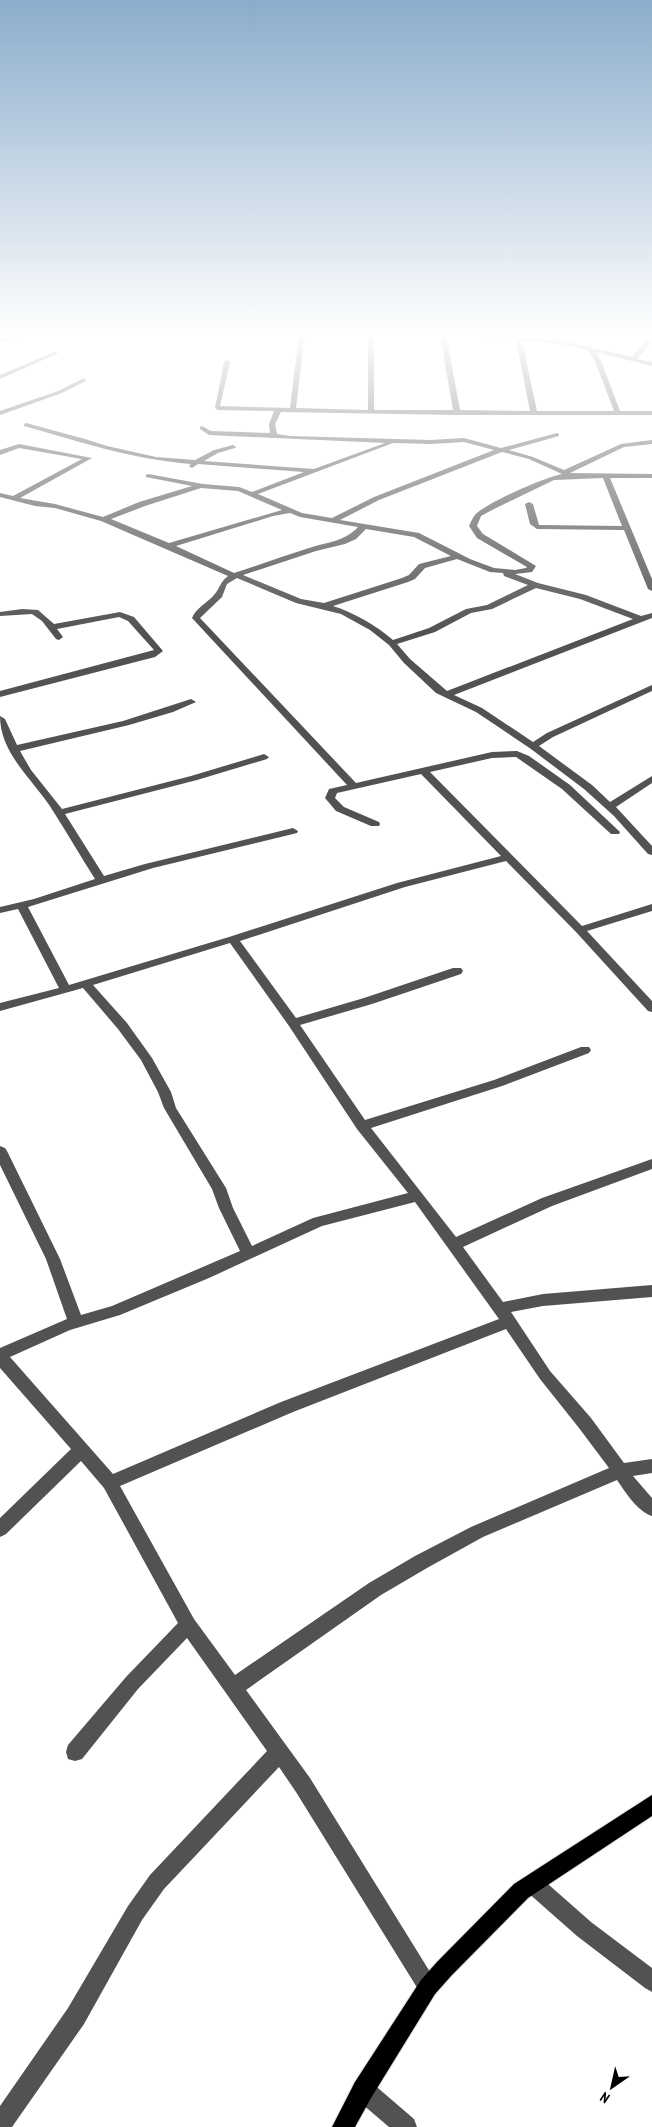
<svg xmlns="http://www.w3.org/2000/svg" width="652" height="2127" font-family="'PT Sans Narrow',sans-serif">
<rect width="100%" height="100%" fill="#fff"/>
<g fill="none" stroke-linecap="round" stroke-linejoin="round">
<defs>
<path id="major" d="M652 1795V1816L528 1898 451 1976 435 1994 371 2098 355 2127H332L355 2082 421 1980 437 1962 514 1884Z"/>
</defs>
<!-- major casing -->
<use href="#major" stroke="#dbdbdb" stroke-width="2"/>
<!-- minor -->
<path fill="#525252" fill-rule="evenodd" d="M18 334H26L0 344V340Z
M299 334H305L296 408 368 410V334H374V410H453L440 334H446L460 410 530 411 516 340 459 334 560 340 632 357 652 335V341L637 359 652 362V366L595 352 601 361 620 411H652V415H457L281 412 275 424 277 434 290 436 431 440 464 438 501 448 557 433 559 434V436L509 450 533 457 564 470 621 444 652 440V444L624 447 570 473 652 474V478H610L652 579V591L648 589 624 530 537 529 530 524 525 504 529 502 533 504 539 525 622 526 603 478 554 480 494 509 481 516 477 526 483 534 536 566 532 572 515 574 538 583 586 595 641 616 652 613V618L454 695 482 708 533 742 547 733 652 685V691L553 737 539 746 592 785 610 802 652 776V783L616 807 652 846V855L648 854 614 816 584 789 531 749 476 712 436 693 404 663 389 645 370 630 341 614 296 603 237 578 227 584 222 597 200 618 356 783 492 752 517 751 529 756 570 785 620 832 619 834H611L562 789 516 757 492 758 430 772 582 926 652 904V911L587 931 652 1001V1012L648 1011 576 932 506 861 405 887 240 941 296 1018 364 998 453 968H461L463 971 461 974 372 1004 300 1025 365 1120 494 1080 581 1047H589L591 1050 589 1053 502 1086 371 1128 456 1237 542 1198 652 1159V1169L552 1206 463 1247 503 1302 543 1294 652 1285V1297L543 1306 511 1312 550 1371 591 1418 624 1463 652 1459V1473L633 1476 652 1498V1516C637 1511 626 1493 617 1480L483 1537 427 1568 381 1595 246 1690 310 1778 435 1980 439 1987 435 1994 428 1998 421 1994 296 1792 279 1767 164 1889 142 1920 84 2024 12 2127H0V2106L68 2008 128 1906 150 1875 267 1751 187 1638 138 1689 82 1759 75 1761 68 1759 66 1752 68 1745 126 1677 178 1623 104 1488 81 1461 6 1534 0 1537V1518L71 1449 0 1368V1348L67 1319 46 1259 0 1165V1146L5 1148 7 1151 60 1259 81 1315 112 1306 240 1251 219 1208 212 1189 164 1108 158 1092 141 1060 118 1029 83 988 0 1011V1003L59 988 18 909 0 913V907L34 899 95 879C81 857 67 833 53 811 35 781 0 755 0 716L5 719 17 745 123 721 191 699 196 702 173 712 129 725 20 751 31 770 62 809 191 776 261 755 264 754 269 757 267 759 197 780 65 814 104 876 145 864 293 828 298 831 297 833 153 868 28 907 69 985 229 937 397 883 501 856 421 774 337 793 335 798 344 807 379 822 380 824 379 826H371L336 811 325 798 329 789 347 785 192 618C196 608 207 603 214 595 220 588 220 582 228 576L101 521 55 508 35 506 0 497V493L13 496 82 459 19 448 0 455V450L19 444 92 458 20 498 55 504 103 517 139 502 192 486 146 477V475L148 474 203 484 239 487 252 492 304 472 198 464 192 468 189 466 191 464C131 459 81 442 24 426V424L26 423 85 439 107 446 156 457 195 460 214 450 233 445 236 447 235 448 218 453 204 461 314 469 385 443 209 435 200 429V427L202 426 211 431 270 433 269 424 274 411 218 410 215 408 224 362 227 360 230 362 220 406 290 408ZM522 341 560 344 588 350 595 361 614 411H537ZM464 442 494 450 374 497 332 518 302 513 258 494 393 443 431 444ZM502 452 529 459 562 474C543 478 491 501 477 513 473 516 471 522 469 526L477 538 527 567 526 568 515 570 494 568 470 559 419 533 340 520 379 500ZM201 488 238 491 282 510 169 543 111 519 145 506ZM290 513 300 517 358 527C344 542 327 542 309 548 284 556 259 565 234 573L176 546 273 516ZM366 529 414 537 451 556 419 564 409 575 402 578 324 603 301 599 243 575 316 551 345 544 356 539ZM457 559 490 572 503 573 504 576 528 585 487 605 466 609 429 628 393 640C375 625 355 613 333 606L408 582 415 579 425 568ZM536 588 580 599 633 619 447 691 410 659 397 644 435 632 471 613 492 609ZM230 943 289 1026 357 1129 408 1193 313 1218 252 1246 233 1208 226 1188 176 1108 171 1092 152 1058 127 1023 93 985ZM415 1202 499 1319 281 1402 113 1474 10 1357 70 1330 120 1315 209 1278 322 1226ZM506 1329 540 1379 579 1428 609 1468 471 1527 415 1556 369 1583 235 1675 194 1619 120 1486 293 1412Z
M54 352 59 353 0 379V375Z
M84 378 86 381 62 393 0 415V411L58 391Z
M22 609 38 610 54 624 120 612 134 617 163 651 155 657 0 697V691L154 650 128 621 119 617 57 629 63 637 59 640 56 639 42 621 32 614 0 616V612Z
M533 1874 540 1877 591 1922 652 1968V1992L645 1988 577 1936 526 1891 523 1884 526 1877Z
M363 2079 371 2082 414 2119 417 2127H389L355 2098 352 2090 355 2082Z"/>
<!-- major -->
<use href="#major" fill="#000" fill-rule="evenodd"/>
</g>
<!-- sky -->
<linearGradient id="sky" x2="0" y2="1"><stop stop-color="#8baccb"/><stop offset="0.53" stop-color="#fff"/><stop offset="1" stop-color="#fff" stop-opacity="0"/></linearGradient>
<rect width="652" height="632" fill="url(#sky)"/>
<!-- north arrow -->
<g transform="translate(612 2087) rotate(214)" stroke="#ffffff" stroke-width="4" paint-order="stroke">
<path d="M0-4L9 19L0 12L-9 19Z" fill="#000000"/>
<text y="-8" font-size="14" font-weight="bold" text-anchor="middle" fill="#000000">N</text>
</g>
</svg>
